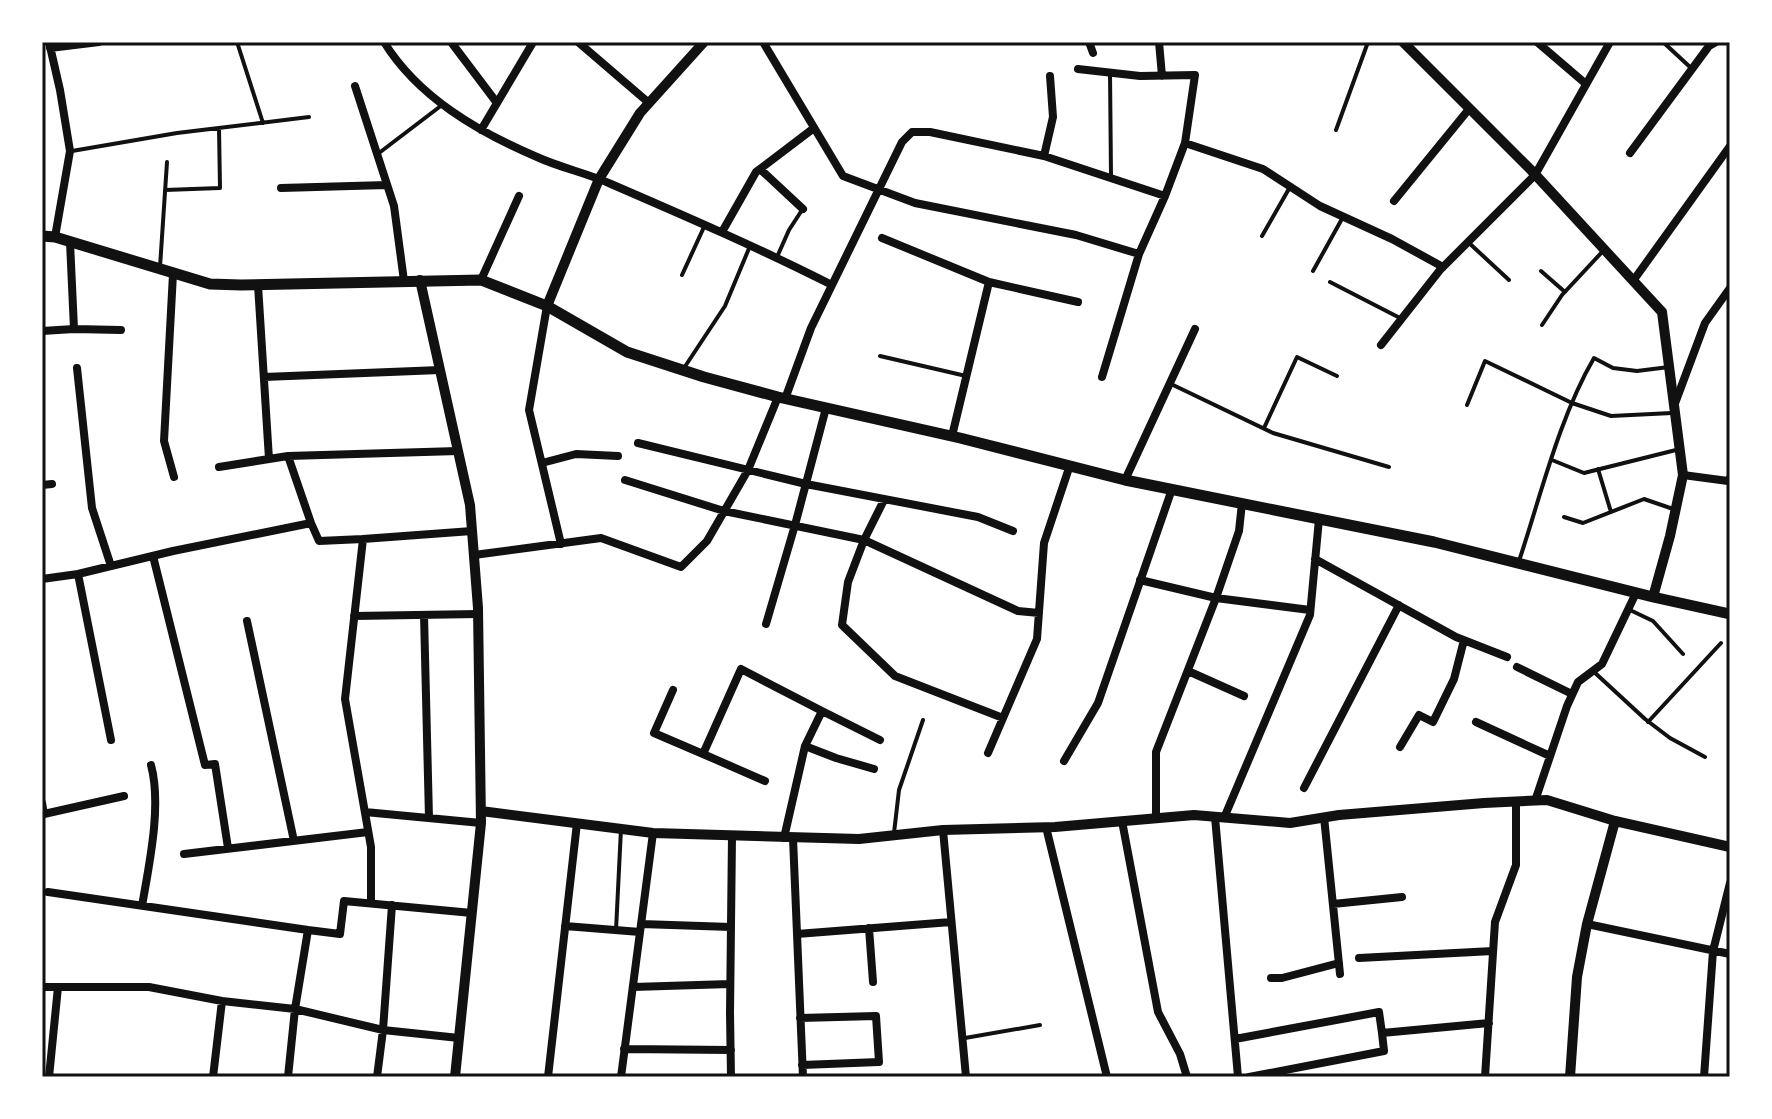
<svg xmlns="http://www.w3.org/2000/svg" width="1772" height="1119" font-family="'Fira Sans',sans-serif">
<rect width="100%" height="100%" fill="#fff"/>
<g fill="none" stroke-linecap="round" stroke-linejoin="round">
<!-- service -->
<path stroke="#111" stroke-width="4" d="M237 42 263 123
M1663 42 1690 67
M1110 73 1111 176
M1336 130 1368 42
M72 151 177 133 309 117
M379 153 442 105
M165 190 220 188 219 128
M1262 236 1290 187
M1468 242 1509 280
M777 257 789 230 802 210
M160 267 167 162
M1313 271 1343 217
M1541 271 1565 292
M682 275 704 227
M1330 282 1400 318
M1542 325 1562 295 1603 251
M880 356 966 376
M684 368 725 306 750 246
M1171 384 1273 433 1389 467
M1467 405 1485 361 1572 403 1611 416 1672 413
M1264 428 1297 357 1337 376
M1552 460 1584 473 1680 449
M1598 469 1611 512
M1564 517 1583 523 1644 499 1673 509
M1519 561C1541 495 1559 418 1594 358L1613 368 1637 371 1669 367
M1630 610 1653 621 1683 654
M1593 671 1645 719 1670 738 1705 757
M1648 722 1721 643
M894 833 899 790 923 720
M616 930 621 829
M965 1038 1040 1025"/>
<!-- minor -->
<path stroke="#111" stroke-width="8" d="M49 42 60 90 70 151 55 237
M384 42C418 97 478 132 537 157 561 168 587 173 611 184 685 216 759 248 832 285
M451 42 497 103
M578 42 649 103
M763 42 843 176 915 203 1076 235 1139 254
M1089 42 1093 53
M1159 42 1162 76
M1537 42 1586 84
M50 48 99 42
M1078 69 1140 76 1195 75 1185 143 1165 196 1139 254 1102 377
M355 86 394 206 404 281
M481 130 532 44 529 42
M1185 143 1263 169 1320 206 1392 239 1443 267
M1630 153 1709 46 1716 42
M1044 156 1053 117 1050 76
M760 169 803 209
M281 188 387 185
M1394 201 1469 109
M722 232 756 172 814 128
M882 238 989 282 952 436
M173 274 164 441 174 477
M481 280 519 196
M1633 281 1730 146
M989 282 1078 302
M258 285 269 459
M547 306 529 410 561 544
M74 329 121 330
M42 331 74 329 70 242
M1381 345 1440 270 1535 175 1610 42
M77 368 92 508 111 566
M264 377 440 370
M785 399 811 328 902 142 912 132H930L1044 156 1165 196
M1674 406 1705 323 1730 288
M638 443 806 484 978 517 1013 531
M542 463 576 454 618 456
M219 467 288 456
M1683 475 1728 481 1730 478
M625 480 724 511 864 540 1018 611 1039 613
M1125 480 1195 329
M42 485 52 484
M884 500 864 540 848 582 842 625 895 676 1003 718
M363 539 319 541 311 523 288 456 458 451
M474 555 601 538 681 567 707 541 748 470 778 397
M153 556 205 765 215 764 228 848
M1315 559 1456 637 1507 657
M78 574 111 740
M42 579 78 574 173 551 311 523
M1140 580 1216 598 1310 610
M424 615 429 818
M354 616 478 614
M247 621 294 841
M766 624 795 525 826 408
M1517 667 1572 694
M1188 671 1244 696
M673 690 654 733 703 754
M1476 722 1550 756
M805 746 836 758 874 769
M1400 747 1419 715 1433 722 1454 679 1464 640
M988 753 1037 639 1044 543 1070 465
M1064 761 1098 703 1172 489
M765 781 703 754 741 669 822 711
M1304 788 1399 605
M1535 801 1567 706 1578 682 1602 664 1636 593
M42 803 44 814 124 796
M365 812 481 823
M1215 817 1238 1077
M1324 817 1340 974
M1156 818V752L1216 598 1239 531 1242 503
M1224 818 1310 615 1319 519
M1122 821 1158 1012 1180 1054 1187 1077
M1046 827 1107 1077
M943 830 966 1077
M784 838 805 746 822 711 880 740
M793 838 803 1077
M184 854 368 832
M48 892 308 930 295 1009 288 1077
M371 903V847L345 699 363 539 472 531
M1333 904 1402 897
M142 906C149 865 162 806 151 765
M641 924 731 927
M1587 924 1730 954
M565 926 640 932
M869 928 873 982
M308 930 340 934 344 901 472 913
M797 934 951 922
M1359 958 1493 951
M1271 978H1282L1339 963
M42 987H58
M633 987 730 984
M800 1018 876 1016 879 1062 802 1065
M1235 1039 1379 1012 1382 1033
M624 1049 731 1050
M49 1077 58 987H149L222 1001 295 1009 383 1030 459 1038
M213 1077 222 1001
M377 1077 383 1030 392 905
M548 1077 577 823
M621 1077 653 833
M731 1077 730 1013 732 836
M1249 1077 1384 1051 1382 1033 1489 1023
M1485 1077 1495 922 1516 865V802
M1704 1077 1713 951 1730 883"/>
<!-- tertiary -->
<path stroke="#111" stroke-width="10" d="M1403 42 1531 170 1662 312 1683 475 1670 536 1653 597
M420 280 470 505 478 608 481 823 455 1077
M547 306 599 179 640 113 704 42
M481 811 653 833 859 839 943 830 1055 827 1194 815 1290 823 1339 815 1484 803 1547 800 1615 821 1730 847
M1570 1077 1577 977 1587 924 1615 821"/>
<!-- secondary -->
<path stroke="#111" stroke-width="11" d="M42 236 55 237 210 284 241 285 481 280 547 306 627 352 704 377 778 397 960 438 1125 480 1434 542 1653 597 1730 614"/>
</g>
<!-- border -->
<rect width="1772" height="1119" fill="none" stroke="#ffffff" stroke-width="88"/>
<rect x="44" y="44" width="1684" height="1031" fill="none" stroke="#111" stroke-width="3"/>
</svg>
